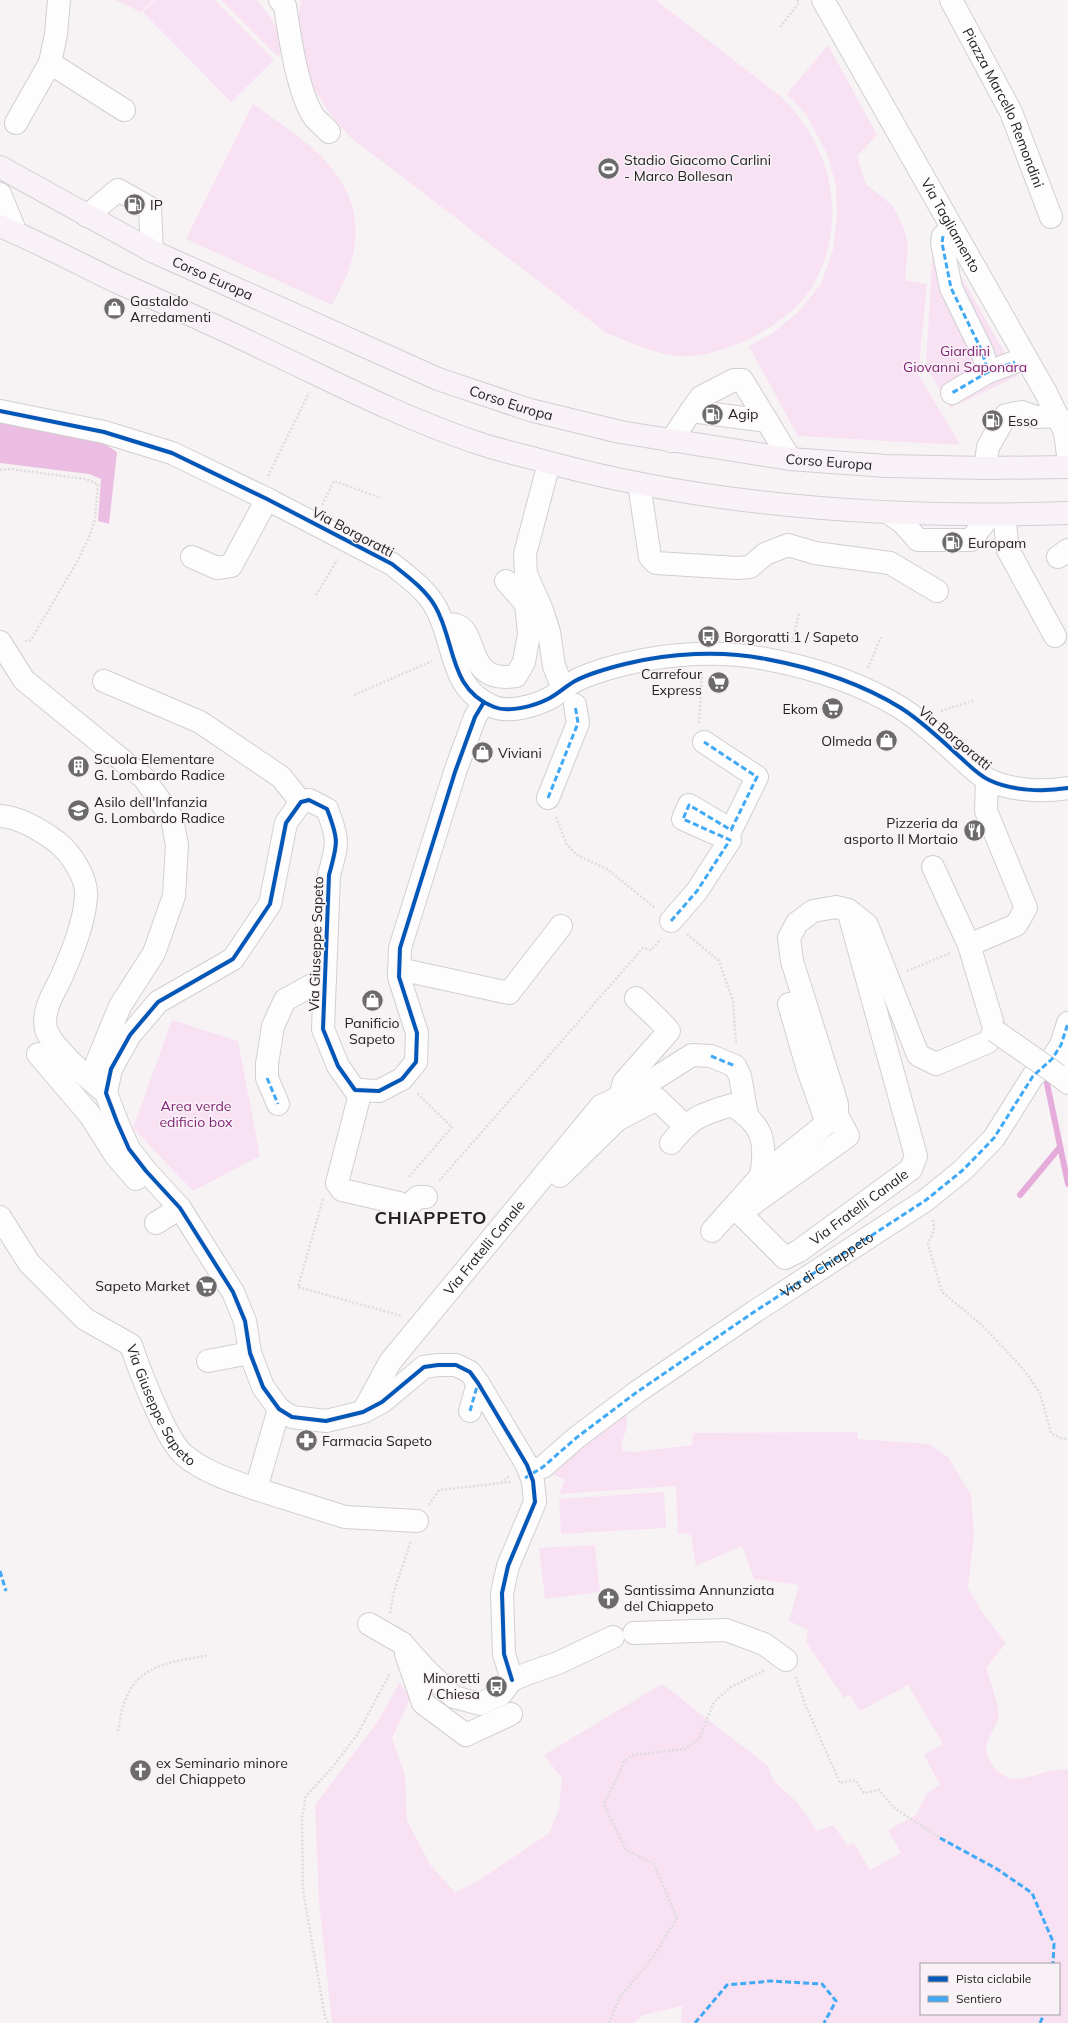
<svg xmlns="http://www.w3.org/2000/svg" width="1068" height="2023" font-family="Mulish,sans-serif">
<rect width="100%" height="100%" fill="#f7f3f5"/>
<!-- green -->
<path fill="#f8e1f3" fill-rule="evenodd" d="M115 0H153L141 12Z
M155 0H215L274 60 231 102 143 12Z
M221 0H257C269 15 281 30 283 49L278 57Z
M301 0H656L779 95C831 143 849 218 815 282 801 308 774 326 749 339 728 349 700 358 676 356 652 353 627 341 605 332L350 137C319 102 302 76 298 28 297 19 300 9 301 0Z
M828 45 877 135 857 156 866 184 893 206 904 228 908 246 905 280 927 284 918 374 959 443 958 445 798 436 749 346 773 333 799 311 821 284 833 250 837 215 836 185 827 154 806 114 787 94Z
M253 104C312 145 375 184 350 266 346 280 338 293 332 305L186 239Z
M942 243 1018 376 950 408 926 366 933 245Z
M172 1020 238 1041 260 1156 193 1191 133 1128Z
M626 1406 627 1427 621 1445 623 1451 634 1452 692 1445 693 1433 857 1432 858 1439 929 1444 948 1457 971 1495 974 1535 968 1588 980 1609 1006 1643 986 1668C989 1677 1000 1708 999 1716 997 1725 990 1734 987 1744 983 1758 1000 1778 1014 1779 1033 1779 1049 1767 1068 1770V2023H681L682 2006 643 2015 634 2023H332L319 1902 315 1805 378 1721 400 1682 410 1699 392 1738 405 1775 407 1821 431 1866 455 1892 478 1881 549 1833 559 1809 562 1778 544 1755 662 1684 768 1766 773 1780 798 1803 817 1831 833 1825 848 1846 854 1843 870 1870 901 1853 888 1830 916 1815 927 1793 940 1785 924 1755 943 1744 908 1685 860 1711 850 1695 844 1698 806 1642 808 1630 789 1621 799 1585 754 1579 742 1546 696 1566 691 1536 687 1533 678 1534 676 1486 559 1494 565 1480 546 1471ZM921 1964H1059V2014H921Z
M664 1492 666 1528 561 1534 559 1499Z
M595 1545 600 1592 545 1599 539 1548Z"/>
<!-- forest -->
<path fill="#ebbde2" d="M0 423 103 443 117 452 109 524 98 521 101 479 89 474 0 463Z"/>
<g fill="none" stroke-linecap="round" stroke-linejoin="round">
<!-- stream -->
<path stroke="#e5abda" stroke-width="6" d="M1045 1074 1068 1184
M1020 1195 1060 1147"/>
<defs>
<g id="minor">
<path d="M280 0 285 6C290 37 297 91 314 117 318 122 325 127 329 132"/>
<path id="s1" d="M823 0 1046 393 1065 432 1068 455"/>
<path id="s2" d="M951 0 1011 112 1051 217"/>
<path d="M50 63 124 110"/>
<path d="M16 123 50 63 56 34 59 0"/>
<path d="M0 194 16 233"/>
<path d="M87 216 118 190 150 208 152 251"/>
<path d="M943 236 942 243 951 288 982 351 988 372 952 393"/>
<path d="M988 372 1015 362"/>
<path d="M0 411 104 432 172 453 267 499 392 564C407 576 425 589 435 606 456 642 448 689 494 707 509 713 534 706 548 699 558 694 566 686 575 681 590 673 609 668 625 664 669 653 721 650 766 659 814 668 859 682 901 708 923 722 941 740 960 757 969 765 978 775 989 780 1012 791 1043 792 1068 788"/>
<path d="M691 411 701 397 734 380H742L767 421"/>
<path d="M671 441 691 411 767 421 790 459"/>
<path d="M549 463 525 554 526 574 542 610 549 632 554 666 563 689"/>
<path d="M985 468 988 447 1006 415 1022 412 1036 417 1058 416"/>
<path d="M639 484 650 557 656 563 737 568 750 567 765 554 788 545 815 553 890 563 937 591"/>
<path d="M889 513 903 523 918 540H971L990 515"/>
<path d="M1004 515 1008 550 1055 636"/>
<path d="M192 557 217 568 231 566 267 499"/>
<path d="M1058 557 1068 550"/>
<path d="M444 625C447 625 453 624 456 625 479 631 464 685 516 676L524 662 529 634 526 604 506 581"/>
<path d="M0 642 24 680 144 778 172 818 177 845 174 896 154 953 120 1006 97 1062 106 1092"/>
<path d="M104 681 200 722 281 777 301 802"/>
<path d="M484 702 475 717 455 772 400 948 399 977 417 1033 416 1062 402 1079 379 1091 355 1090 338 1066 323 1029 329 875C338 843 339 840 327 809L309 800 301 802 286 823 270 904 233 959 158 1002 130 1035 111 1069 106 1093 117 1122 129 1149 146 1171 180 1208 233 1292 245 1321 250 1353 263 1387 279 1409 292 1417 326 1421 363 1412 382 1402 424 1367 438 1365H456L470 1372 478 1383 527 1465 533 1481 535 1502 508 1566 502 1593 504 1654 512 1680"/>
<path d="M548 798 578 723 575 705"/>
<path d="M0 816C19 817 42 831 57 842 71 853 88 879 86 897 84 924 72 953 61 978 53 994 42 1011 46 1029 51 1047 91 1081 106 1093"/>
<path d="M933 867 969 945"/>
<path d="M671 921 697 891 730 840 683 819 689 805 731 830 757 777 704 742"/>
<path d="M399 969 509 993 561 926"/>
<path d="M789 1004 808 1070 827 1123"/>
<path d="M38 1054 90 1115 116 1156 136 1179"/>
<path d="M1068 1064 1058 1075 1068 1083"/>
<path d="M361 1090 337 1183 342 1190 399 1203 407 1207 418 1197H426"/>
<path d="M620 1096 624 1082 669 1031 659 1020 636 998"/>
<path d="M278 1104 267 1078V1064L273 1026 285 1000 325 978"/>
<path id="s3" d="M837 1115 848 1136 740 1213 785 1258 799 1251 911 1169 916 1156 848 910"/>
<path d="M671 1143C693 1116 700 1115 732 1105 763 1125 767 1140 761 1176"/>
<path d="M560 1176 617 1120 657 1099 685 1126"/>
<path id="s4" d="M0 1217 29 1263 85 1319 131 1345C139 1369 166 1440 184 1455 204 1472 232 1481 256 1489L279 1409"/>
<path d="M156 1223 180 1208"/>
<path d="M712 1231 761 1176 837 1115V1104L792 961 789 938 797 923 813 911 836 907 848 910 867 925 918 1055 936 1064 988 1042 995 1031 969 945 1016 925 1026 908 986 811 987 779"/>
<path d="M208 1361 250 1353"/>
<path d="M470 1411 478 1383"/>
<path id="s5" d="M363 1412 390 1362 601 1106 643 1086 692 1055 711 1056 735 1066 740 1076 747 1115"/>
<path id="s6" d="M543 1467 576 1438 637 1392 754 1312 926 1200 963 1170 994 1138 1033 1076 1052 1059 1061 1045 1068 1023"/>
<path d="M256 1489 345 1517 417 1521"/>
<path d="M369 1624 402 1643 426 1670 454 1697 480 1704 501 1694 512 1680 529 1673 558 1663 613 1637"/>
<path d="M634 1633 726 1630 764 1644 786 1660"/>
<path d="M406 1654 423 1703 466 1735 511 1714"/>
</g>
<g id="major">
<path id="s7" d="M0 167 152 251 438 379 530 410 620 432 790 459 886 466 985 468 1068 467"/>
<path d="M0 226C40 243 78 263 117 282 167 304 217 326 266 350 334 382 401 417 472 441 491 448 512 453 532 458 705 507 888 519 1068 513"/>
</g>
</defs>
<!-- minor casing -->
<use href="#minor" stroke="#d1cfd0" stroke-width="24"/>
<!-- major casing -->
<use href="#major" stroke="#d0cfcf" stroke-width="24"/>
<!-- path -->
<path stroke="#dedcdd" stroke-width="2.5" stroke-dasharray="2 2" stroke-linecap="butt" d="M780 27 799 3 797 0
M0 470 11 469 85 479 98 484 95 519 90 535 77 562 32 638 29 641H24
M268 476 309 393
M322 505 334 481 381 498
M316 595 337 560
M792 643 799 614
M868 668 881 637
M354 695 432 661
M941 711 975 700
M699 723 702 674
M556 817 567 845 577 855 607 869 655 908
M687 934 719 961 733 1001 736 1042 734 1043
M907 971 950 953
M409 1177 452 1127 417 1093
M439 1181 643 948 651 950 661 939
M323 1199 298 1287 402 1316
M933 1220 934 1230 928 1244 942 1292 982 1325 1024 1370 1040 1393 1051 1433 1061 1438 1068 1439
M501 1483 509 1476
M429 1505 439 1490 511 1482
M390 1613 394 1591 411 1541
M796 1677 805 1704 840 1783 855 1780 864 1793 879 1790 893 1807 940 1838
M118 1731C120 1721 121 1710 125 1701 138 1663 175 1662 209 1655
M328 2023 325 2017 303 1890 302 1817 306 1796 331 1769 357 1735 390 1673
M609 2023 620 1997 653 1957 677 1918 654 1864 626 1850 604 1805 624 1762 632 1755 685 1749 699 1739 714 1702 731 1687 765 1670"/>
<!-- minor -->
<use href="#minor" stroke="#fefdfe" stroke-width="22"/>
<!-- major -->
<use href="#major" stroke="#f8f1f7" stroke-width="22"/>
<defs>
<path id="minor-bridge" d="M995 1031 1058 1075"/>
</defs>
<!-- minor-bridge casing -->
<use href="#minor-bridge" stroke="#d1cfd0" stroke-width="24" stroke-linecap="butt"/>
<!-- minor-bridge -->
<use href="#minor-bridge" stroke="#fefdfe" stroke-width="22"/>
<!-- quiet -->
<path stroke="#3fa9f5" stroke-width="3" stroke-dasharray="6 3" stroke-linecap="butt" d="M943 236 942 243 951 288 982 351 988 372 952 393
M988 372 1015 362
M548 798 578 723 575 705
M671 921 697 891 730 840 683 819 689 805 731 830 757 777 704 742
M711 1056 735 1066
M267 1078 278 1104
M470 1411 478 1383
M525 1478 543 1467 576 1438 637 1392 754 1312 926 1200 963 1170 994 1138 1033 1076 1052 1059 1061 1045 1068 1023
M0 1571 6 1591
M940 1838 997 1869 1032 1893 1054 1944 1053 1964
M695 2023 727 1985 771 1981 822 1984 836 2001 824 2023
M1040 2023 1044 2014"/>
<defs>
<path id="cycleway" d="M0 411 104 432 172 453 267 499 392 564C407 576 425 589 435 606 456 642 448 689 494 707 509 713 534 706 548 699 558 694 566 686 575 681 590 673 609 668 625 664 669 653 721 650 766 659 814 668 859 682 901 708 923 722 941 740 960 757 969 765 978 775 989 780 1012 791 1043 792 1068 788
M484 702 475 717 455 772 400 948 399 977 417 1033 416 1062 402 1079 379 1091 355 1090 338 1066 323 1029 329 875C338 843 339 840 327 809L309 800 301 802 286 823 270 904 233 959 158 1002 130 1035 111 1069 106 1093 117 1122 129 1149 146 1171 180 1208 233 1292 245 1321 250 1353 263 1387 279 1409 292 1417 326 1421 363 1412 382 1402 424 1367 438 1365H456L470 1372 478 1383 527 1465 533 1481 535 1502 508 1566 502 1593 504 1654 512 1680"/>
</defs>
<!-- cycleway casing -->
<use href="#cycleway" stroke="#f8f2f6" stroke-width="6"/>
<!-- cycleway -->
<use href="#cycleway" stroke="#0057b8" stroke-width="4"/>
</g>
<!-- icons -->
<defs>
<symbol id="stadium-disc" viewBox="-11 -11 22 22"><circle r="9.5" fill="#6d6a6c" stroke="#f8f2f6"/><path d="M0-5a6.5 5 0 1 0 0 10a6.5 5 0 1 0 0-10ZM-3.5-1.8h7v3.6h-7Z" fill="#fff"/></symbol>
<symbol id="fuel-disc" viewBox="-11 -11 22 22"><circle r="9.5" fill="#6d6a6c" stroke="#f8f2f6"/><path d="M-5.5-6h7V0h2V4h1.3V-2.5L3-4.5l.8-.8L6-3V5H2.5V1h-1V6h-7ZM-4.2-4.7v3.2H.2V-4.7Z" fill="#fff"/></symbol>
<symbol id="shop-disc" viewBox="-11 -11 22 22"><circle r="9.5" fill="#6d6a6c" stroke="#f8f2f6"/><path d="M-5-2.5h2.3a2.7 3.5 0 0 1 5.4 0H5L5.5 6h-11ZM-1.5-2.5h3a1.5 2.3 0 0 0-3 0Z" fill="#fff"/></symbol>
<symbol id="bus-disc" viewBox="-11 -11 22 22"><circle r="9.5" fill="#6d6a6c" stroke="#f8f2f6"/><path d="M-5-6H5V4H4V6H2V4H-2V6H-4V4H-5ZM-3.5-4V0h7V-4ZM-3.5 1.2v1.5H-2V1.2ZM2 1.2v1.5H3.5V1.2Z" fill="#fff"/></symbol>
<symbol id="supermarket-disc" viewBox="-11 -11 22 22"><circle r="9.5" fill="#6d6a6c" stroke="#f8f2f6"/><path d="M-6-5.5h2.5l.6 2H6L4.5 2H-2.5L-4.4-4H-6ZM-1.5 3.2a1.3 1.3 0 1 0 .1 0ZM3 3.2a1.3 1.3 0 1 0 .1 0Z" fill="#fff"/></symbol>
<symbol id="building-disc" viewBox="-11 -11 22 22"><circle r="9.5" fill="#6d6a6c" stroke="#f8f2f6"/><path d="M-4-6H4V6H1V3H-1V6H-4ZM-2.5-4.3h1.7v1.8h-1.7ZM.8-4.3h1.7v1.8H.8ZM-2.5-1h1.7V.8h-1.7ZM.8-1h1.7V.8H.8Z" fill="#fff"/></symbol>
<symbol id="school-disc" viewBox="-11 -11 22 22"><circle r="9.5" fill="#6d6a6c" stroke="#f8f2f6"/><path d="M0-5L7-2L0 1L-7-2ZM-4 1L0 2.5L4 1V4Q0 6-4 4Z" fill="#fff"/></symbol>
<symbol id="restaurant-disc" viewBox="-11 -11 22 22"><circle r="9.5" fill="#6d6a6c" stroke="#f8f2f6"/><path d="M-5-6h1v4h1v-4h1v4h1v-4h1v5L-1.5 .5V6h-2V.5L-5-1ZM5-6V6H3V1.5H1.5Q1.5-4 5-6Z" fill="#fff"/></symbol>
<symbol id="pharmacy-disc" viewBox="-11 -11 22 22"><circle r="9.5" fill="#6d6a6c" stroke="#f8f2f6"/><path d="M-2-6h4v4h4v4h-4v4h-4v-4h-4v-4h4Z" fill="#fff"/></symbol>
<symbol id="church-disc" viewBox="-11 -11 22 22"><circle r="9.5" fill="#6d6a6c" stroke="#f8f2f6"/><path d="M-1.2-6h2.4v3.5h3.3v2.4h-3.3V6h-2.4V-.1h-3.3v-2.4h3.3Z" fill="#fff"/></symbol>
</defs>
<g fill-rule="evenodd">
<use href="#stadium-disc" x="596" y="156" width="25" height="25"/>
<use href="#fuel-disc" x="122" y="192" width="25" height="25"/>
<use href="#shop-disc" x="102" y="296" width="25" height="25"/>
<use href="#fuel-disc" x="700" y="402" width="25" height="25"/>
<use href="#fuel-disc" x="980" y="408" width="25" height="25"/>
<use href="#fuel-disc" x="940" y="530" width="25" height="25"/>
<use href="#bus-disc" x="696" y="624" width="25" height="25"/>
<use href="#supermarket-disc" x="706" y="670" width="25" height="25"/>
<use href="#supermarket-disc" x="820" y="696" width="25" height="25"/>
<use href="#shop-disc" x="874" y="728" width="25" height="25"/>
<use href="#shop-disc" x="470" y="740" width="25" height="25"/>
<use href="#building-disc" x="66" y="754" width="25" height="25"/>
<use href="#school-disc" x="66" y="798" width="25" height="25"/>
<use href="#restaurant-disc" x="962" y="818" width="25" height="25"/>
<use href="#shop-disc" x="360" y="988" width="25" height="25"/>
<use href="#supermarket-disc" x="194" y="1274" width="25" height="25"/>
<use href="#pharmacy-disc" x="294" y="1428" width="25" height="25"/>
<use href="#church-disc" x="596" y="1586" width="25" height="25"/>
<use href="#bus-disc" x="484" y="1674" width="25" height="25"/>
<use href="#church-disc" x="128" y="1758" width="25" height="25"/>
</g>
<g text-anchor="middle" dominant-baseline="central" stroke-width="3" stroke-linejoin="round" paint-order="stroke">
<!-- street labels -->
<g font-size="14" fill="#232122" stroke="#f8f2f6">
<text stroke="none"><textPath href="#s2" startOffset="120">Piazza Marcello Remondini</textPath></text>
<text stroke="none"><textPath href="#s1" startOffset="259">Via Tagliamento</textPath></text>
<text stroke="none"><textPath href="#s7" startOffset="240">Corso Europa</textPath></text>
<text stroke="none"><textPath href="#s7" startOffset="564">Corso Europa</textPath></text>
<text stroke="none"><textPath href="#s7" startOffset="888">Corso Europa</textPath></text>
<text transform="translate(353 532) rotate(28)">Via Borgoratti</text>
<text transform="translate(955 738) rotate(40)">Via Borgoratti</text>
<text transform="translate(316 944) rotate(-88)">Via Giuseppe Sapeto</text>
<text stroke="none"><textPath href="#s3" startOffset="310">Via Fratelli Canale</textPath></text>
<text stroke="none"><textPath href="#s5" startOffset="205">Via Fratelli Canale</textPath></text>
<text stroke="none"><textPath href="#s6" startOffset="349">Via di Chiappeto</textPath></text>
<text stroke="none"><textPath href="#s4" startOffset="254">Via Giuseppe Sapeto</textPath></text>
</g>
<!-- poi labels -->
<g font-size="14" fill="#232122" stroke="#f8f2f6" text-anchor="start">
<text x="624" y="160">Stadio Giacomo Carlini<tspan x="624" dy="16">- Marco Bollesan</tspan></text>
<text x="150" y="205">IP</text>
<text x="130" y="301">Gastaldo<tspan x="130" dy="16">Arredamenti</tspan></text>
<text x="728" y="414">Agip</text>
<text x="1008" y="421">Esso</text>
<text x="968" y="543">Europam</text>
<text x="724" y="637">Borgoratti 1 / Sapeto</text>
<text x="702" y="674" text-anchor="end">Carrefour<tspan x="702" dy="16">Express</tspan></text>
<text x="818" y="709" text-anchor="end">Ekom</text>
<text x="872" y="741" text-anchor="end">Olmeda</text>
<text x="498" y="753">Viviani</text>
<text x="94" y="759">Scuola Elementare<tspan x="94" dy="16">G. Lombardo Radice</tspan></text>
<text x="94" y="802">Asilo dell'Infanzia<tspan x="94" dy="16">G. Lombardo Radice</tspan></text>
<text x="958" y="823" text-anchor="end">Pizzeria da<tspan x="958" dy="16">asporto Il Mortaio</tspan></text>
<text x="372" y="1023" text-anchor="middle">Panificio<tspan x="372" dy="16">Sapeto</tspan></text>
<text x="190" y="1286" text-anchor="end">Sapeto Market</text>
<text x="322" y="1441">Farmacia Sapeto</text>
<text x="624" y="1590">Santissima Annunziata<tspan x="624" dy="16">del Chiappeto</tspan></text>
<text x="480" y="1678" text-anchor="end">Minoretti<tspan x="480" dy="16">/ Chiesa</tspan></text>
<text x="156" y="1763">ex Seminario minore<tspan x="156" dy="16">del Chiappeto</tspan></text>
</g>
<!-- park labels -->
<g font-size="14" fill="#842678" stroke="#f8f2f6">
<text x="965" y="351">Giardini<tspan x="965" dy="16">Giovanni Saponara</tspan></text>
<text x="196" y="1106">Area verde<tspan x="196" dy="16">edificio box</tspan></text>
</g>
<!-- district labels -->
<g font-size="18" font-weight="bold" letter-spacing="1" fill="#232122" stroke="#f8f2f6">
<text x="431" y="1217">CHIAPPETO</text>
</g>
</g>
<!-- legend -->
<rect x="920" y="1963" width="140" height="52" fill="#f8f2f6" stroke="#a39ea1"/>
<rect x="928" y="1976" width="20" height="6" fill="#0057b8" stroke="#a39ea1"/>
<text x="956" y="1983" font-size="12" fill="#232122">Pista ciclabile</text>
<rect x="928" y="1996" width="20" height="6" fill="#3fa9f5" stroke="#a39ea1"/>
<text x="956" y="2003" font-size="12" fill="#232122">Sentiero</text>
</svg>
